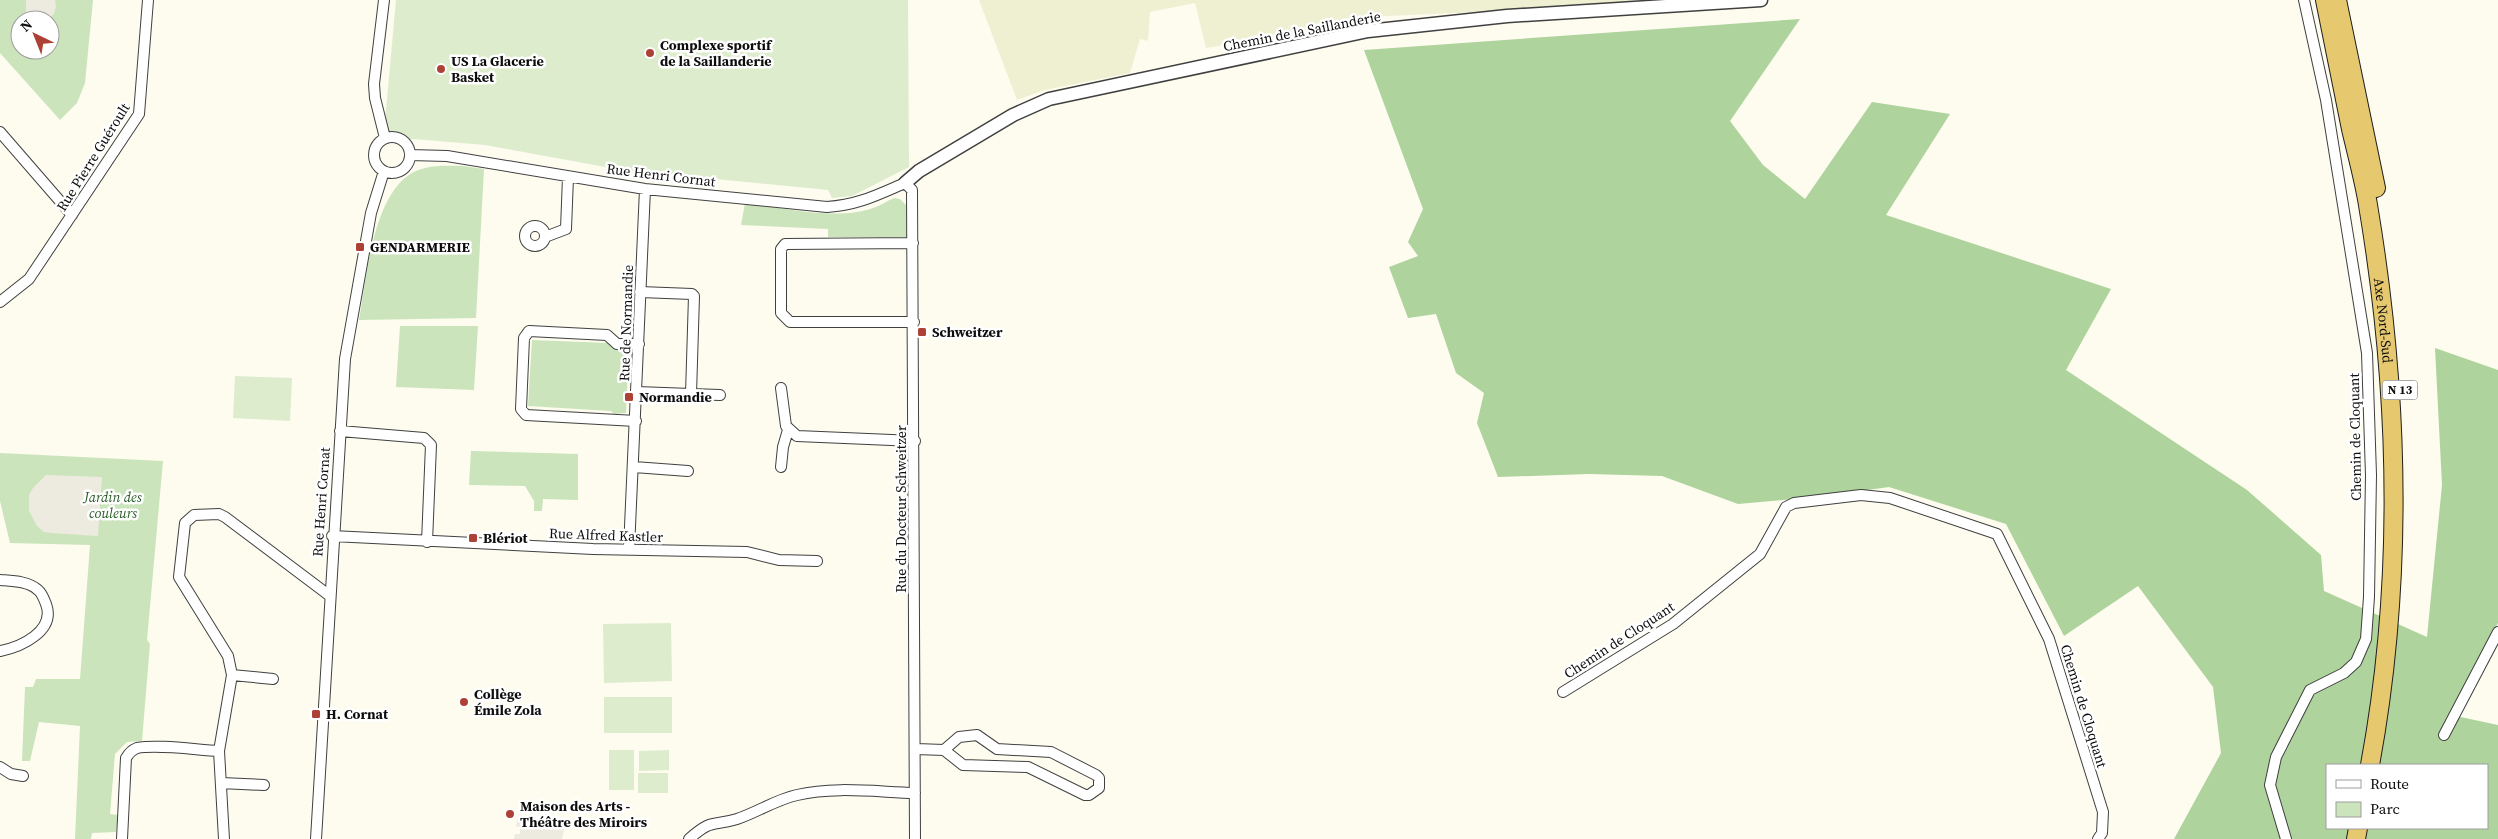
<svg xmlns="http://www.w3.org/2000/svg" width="2498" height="839" font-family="'Source Serif 4',serif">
<rect width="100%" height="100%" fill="#fdfcef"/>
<!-- farmland -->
<path fill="#eff0d2" d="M979 0H1674L1571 8 1363 17 1313 31 1206 48 1195 3 1150 12 1148 41 1140 39 1130 73 1045 90 1017 100Z"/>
<!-- green -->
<path fill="#cbe4bc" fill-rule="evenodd" d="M0 0H93L85 83 77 103 60 120 0 53ZM20 20H50V50H20Z
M463 166 484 169 476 318 359 320C367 277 373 179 425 168 437 165 451 166 463 166Z
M894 198 900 199 908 207 909 235 907 237H828V229L741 225 745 203C782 208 838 221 873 208 880 206 887 201 894 198Z
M400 326H478L474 390 396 387Z
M532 340 608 343 616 350H629L626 413 614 414 611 411 528 406Z
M471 451 578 454V500L543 499 542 511H534V501L525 486 469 485Z
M0 453 163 461 147 640 150 644 142 741 127 742 115 754 110 814 118 815 116 832 92 833 91 839H75L80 726 39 722 30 761H22L25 687H33L36 679H80L90 545 10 543 0 501Z"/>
<!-- forest -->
<path fill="#aed39d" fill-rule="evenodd" d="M1800 19 1730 121 1763 165 1805 199 1872 102 1950 114 1886 215 2111 289 2066 370 2247 490 2321 555 2324 591 2427 637 2442 485 2435 348 2498 370V623L2451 715 2498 725V839H2174L2221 753 2213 687 2138 586 2064 636 2006 524 1889 487 1817 497 1738 504 1662 476 1589 474 1498 477 1477 423 1484 393 1456 373 1436 314 1408 318 1389 267 1418 256 1408 242 1423 209 1364 50ZM2327 765H2487V828H2327Z"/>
<!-- pitch -->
<path fill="#ddeccd" d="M396 0H908L909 167 852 196 832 198 828 190 622 170 485 145 414 139 399 140 387 134 385 121Z
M235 376 292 378 290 421 233 418Z
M671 623 672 681 604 683 603 624Z
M604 697H672V733H604Z
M609 750H634V790H609Z
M669 750V770L639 771V751Z
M638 773H668V793H638Z"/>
<!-- plaza -->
<path fill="#edebdf" d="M26 0H55L56 6 54 14 47 20H34L26 12Z
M46 475 102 477 98 536 51 533 44 532 37 526 29 511V495L33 488Z
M518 817 565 825 562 839H514L515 834H520V827H516Z"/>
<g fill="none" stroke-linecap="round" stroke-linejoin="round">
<defs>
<path id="minor" d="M384 0 374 84 375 98 385 138
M0 132 72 215
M374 155a18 18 0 1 1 36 0a18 18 0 1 1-36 0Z
M410 155 447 156 645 189 827 207C858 205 877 195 905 183L912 190 915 839
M525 236a10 10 0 1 1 20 0a10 10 0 1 1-20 0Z
M545 237 566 229 568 177
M913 243 785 244 781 249V313L790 322H914
M0 302 29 279 139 114 148 0
M781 388 786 426 797 436 915 441
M637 392 691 394 694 296 692 294 640 292
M691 394 720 395
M636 421 526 415 521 409 524 338 529 331 607 335 617 344H639
M340 431 424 438 431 445 427 542
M634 467 688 471
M781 467 783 447 788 430
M332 536 593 549 747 552 779 560 817 561
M629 549 645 189
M0 580C12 581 28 581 38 590 42 593 44 599 46 604 56 631 21 647 0 651
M232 675 273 679
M1563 692 1673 624 1760 554 1786 507 1794 503 1861 495 1890 498 1997 534 2049 639 2103 812 2102 833 2098 839
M2444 735 2498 632
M916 749 944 750 963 765 1028 767 1085 795H1089L1099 788V778L1096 775 1051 752 997 749 977 735 959 737 944 750
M0 767 11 774 23 776
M221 783 264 785
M122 839 126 758C129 753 132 750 137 748 158 744 197 750 219 751
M224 839 219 751 232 675 228 656 179 577 185 523 194 515 219 514 225 517 330 596
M316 839 345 359 371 213 384 171
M689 839C713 818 711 827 737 819 758 812 775 800 797 795 834 786 877 792 915 793
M2286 839 2270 785 2276 757 2310 690 2344 673 2356 662 2366 639 2369 597 2371 475 2367 353 2326 100 2304 0"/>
<path id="tertiary" d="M905 183 919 171 1013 115 1049 99 1368 31 1507 16 1761 0"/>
<g id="trunk">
<path id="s1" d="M2325 0C2334 43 2342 86 2351 129 2357 155 2364 180 2368 205 2399 390 2404 581 2370 765"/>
<path d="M2337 0 2376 188"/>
<path d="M2356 839 2358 828"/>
</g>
</defs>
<!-- minor casing -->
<use href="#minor" stroke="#404040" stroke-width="12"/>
<!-- tertiary casing -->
<use href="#tertiary" stroke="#404040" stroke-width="15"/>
<!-- trunk casing -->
<use href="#trunk" stroke="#1e1e1e" stroke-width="20"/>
<!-- minor -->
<use href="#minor" stroke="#fff" stroke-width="10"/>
<!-- tertiary -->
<use href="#tertiary" stroke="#fff" stroke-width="12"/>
<!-- trunk -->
<use href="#trunk" stroke="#e6c86e" stroke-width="18"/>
</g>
<!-- markers -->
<g fill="#ad4135" stroke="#fff" stroke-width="2">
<circle cx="650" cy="53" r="5"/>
<circle cx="441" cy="69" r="5"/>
<rect x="355" y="242" width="10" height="10" rx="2.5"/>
<rect x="917" y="327" width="10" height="10" rx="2.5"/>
<rect x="624" y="392" width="10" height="10" rx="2.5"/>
<rect x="468" y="533" width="10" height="10" rx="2.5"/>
<circle cx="464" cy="702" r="5"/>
<rect x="311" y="709" width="10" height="10" rx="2.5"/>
<circle cx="510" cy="814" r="5"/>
</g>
<g text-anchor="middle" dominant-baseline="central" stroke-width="5" stroke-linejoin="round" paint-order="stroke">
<!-- shield labels -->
<rect fill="#fff" stroke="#565656" stroke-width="1" x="2382.5" y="380.5" width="35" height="19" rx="4"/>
<g font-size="12" font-weight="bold" fill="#0d0d0d">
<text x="2400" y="390">N 13</text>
</g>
<!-- street labels -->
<g font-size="14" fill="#0d0d0d" stroke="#fff">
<text transform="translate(1302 31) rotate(-11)">Chemin de la Saillanderie</text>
<text transform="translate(93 157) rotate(-58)">Rue Pierre Guéroult</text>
<text transform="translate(661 175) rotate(7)">Rue Henri Cornat</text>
<text stroke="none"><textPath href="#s1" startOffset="326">Axe Nord-Sud</textPath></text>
<text transform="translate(626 323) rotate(-88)">Rue de Normandie</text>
<text transform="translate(2355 437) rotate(-91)">Chemin de Cloquant</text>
<text transform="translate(321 502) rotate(-86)">Rue Henri Cornat</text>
<text transform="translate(901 509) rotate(-90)">Rue du Docteur Schweitzer</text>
<text transform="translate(606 535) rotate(2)">Rue Alfred Kastler</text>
<text transform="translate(1619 640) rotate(-33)">Chemin de Cloquant</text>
<text transform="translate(2084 706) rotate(73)">Chemin de Cloquant</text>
</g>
<!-- poi labels -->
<g font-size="14" font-weight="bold" fill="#0d0d0d" stroke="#fff" text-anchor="start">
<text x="660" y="45">Complexe sportif<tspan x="660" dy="16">de la Saillanderie</tspan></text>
<text x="451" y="61">US La Glacerie<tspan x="451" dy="16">Basket</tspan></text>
<text x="370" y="247">GENDARMERIE</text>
<text x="932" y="332">Schweitzer</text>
<text x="639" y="397">Normandie</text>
<text x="483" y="538">Blériot</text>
<text x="474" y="694">Collège<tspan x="474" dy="16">Émile Zola</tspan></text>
<text x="326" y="714">H. Cornat</text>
<text x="520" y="806">Maison des Arts -<tspan x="520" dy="16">Théâtre des Miroirs</tspan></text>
</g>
<!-- park labels -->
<g font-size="14" font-style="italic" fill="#295d25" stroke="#fff">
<text x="113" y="497">Jardin des<tspan x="113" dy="16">couleurs</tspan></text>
</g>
</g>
<!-- legend -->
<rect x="2326" y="764" width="162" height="65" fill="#ffffff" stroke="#9e9e9e"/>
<rect x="2336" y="780" width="25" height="8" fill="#ffffff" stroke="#9e9e9e"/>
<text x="2370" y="789" font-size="15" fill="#0d0d0d">Route</text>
<rect x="2336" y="802" width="25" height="15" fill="#cbe4bc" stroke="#9e9e9e"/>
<text x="2370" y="814" font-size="15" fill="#0d0d0d">Parc</text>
<!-- north arrow -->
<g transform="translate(35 35) rotate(317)"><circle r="24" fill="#ffffff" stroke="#9e9e9e"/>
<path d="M0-4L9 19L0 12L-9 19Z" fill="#ad4135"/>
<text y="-8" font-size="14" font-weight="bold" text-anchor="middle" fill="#0d0d0d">N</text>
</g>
</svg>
